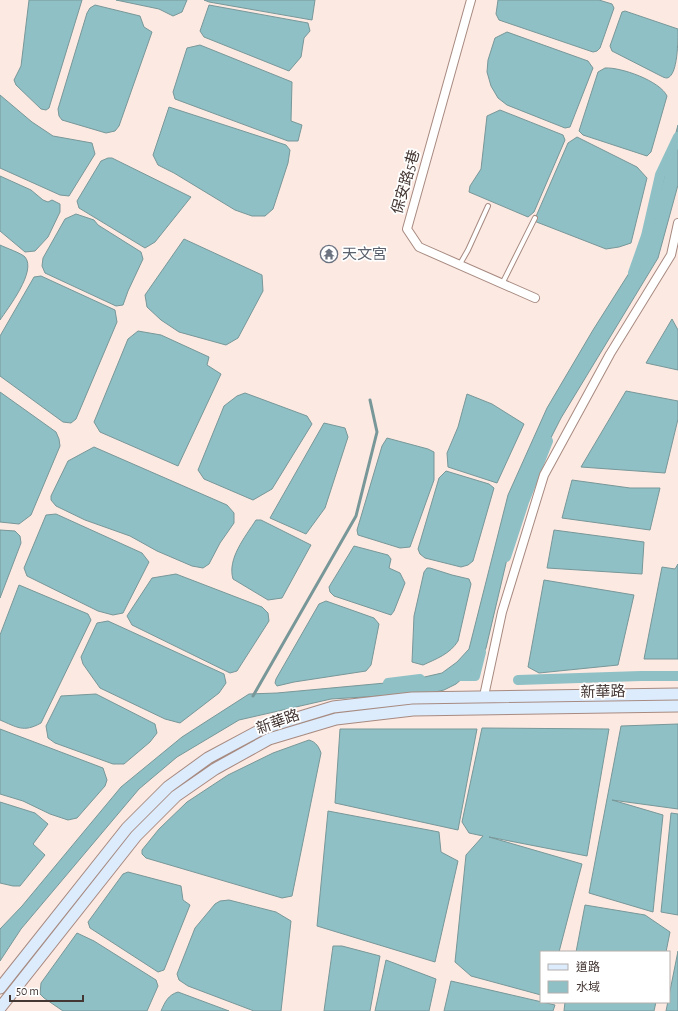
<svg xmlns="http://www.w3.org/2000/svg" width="678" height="1011" font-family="'Alegreya Sans','Noto Sans TC',sans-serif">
<rect width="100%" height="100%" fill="#fce9e2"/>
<!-- water -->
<path fill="#8ec0c5" stroke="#789799" d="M29 0H82L49 108 46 110 41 109 16 85 14 80 21 66Z
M116 0H187L182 12 173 16 159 9Z
M204 0H315L312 20 209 2Z
M498 0H599L612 4 614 8 600 48 597 51 593 52 499 20 496 14Z
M95 5 140 16 144 27 152 32 119 126 115 131 106 133 62 120 59 116 58 109 87 13 90 8Z
M209 5 308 23 310 31 304 38 301 57 289 71 204 37 200 31Z
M625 11 678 29C678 40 678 76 667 78 665 78 663 77 661 76L612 51 610 46 622 12Z
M507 32 588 61 593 68 570 127 565 128 507 105 498 98 491 86 487 72 488 60 495 38Z
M200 45 292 82 291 121 302 125 298 141H288L175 99 173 92 187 48Z
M605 68C621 67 660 81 667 96L651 152 647 156 583 135 579 131 598 72Z
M0 95 32 122 53 136 92 143 95 154 69 196 60 195 0 168Z
M169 107 286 145 290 150 288 163 273 209 265 216H252L235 210 174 173 158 165 153 155Z
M500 110 563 135 565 140 534 212 528 217 469 192 470 186 481 169 487 116Z
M678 125V185L658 258 561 418 527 485 519 508 486 648 477 666 456 684 444 690 431 693 331 699 239 720 177 757 139 789 21 929 0 961V929L22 906 121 787 182 737 249 694 277 693 407 681 442 673 457 662 469 649 508 495 547 408 593 330 645 248Z
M577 137 637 167 647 178 631 243 619 247 606 249 534 221 568 143Z
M108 158H112L191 197 155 242 145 248 79 208 77 201 101 161Z
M0 176 31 190 43 200 48 202 52 200 60 204V212L48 237 35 251 25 252 0 231Z
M76 214 94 220 98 225 141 252 143 259 128 291 123 305 116 306 45 273 42 266 43 258 65 219Z
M184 239 262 275 263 291 238 338 226 345 179 332 161 320 147 307 145 295Z
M0 245C6 248 21 253 25 257 37 271 8 308 0 320Z
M41 276 115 310 117 322 76 419 71 423 63 422 0 376V336L34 277Z
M672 319 678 330V370L646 363Z
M138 331 161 335 209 357 207 365 221 374 178 466 100 432 94 422 128 339Z
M626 391 678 401V419L665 473 581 467Z
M0 392 56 432 59 439 60 446 31 515 19 524 0 522Z
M245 393 307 416 312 424 272 489 253 500 204 479 198 470 224 406 237 396Z
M467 394 492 404 524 424 497 483 448 467 447 453 458 427Z
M324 423 345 428 348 437 325 508 306 534 270 518Z
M387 438 428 449 434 452V480L410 547 400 548 358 535 357 530 382 446Z
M94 447 227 505 234 513V523L220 543 209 564 203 568 192 566 157 551 130 536 85 520 56 506 51 500V496L68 461Z
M446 471 489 484 494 488 473 561 468 565 461 567 425 558 420 554 418 549 439 478Z
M572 480 630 488H660L650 530 562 518Z
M56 514 142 553 149 562 123 613 113 615 98 611 27 576 24 568 46 515Z
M256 520H261L311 545 282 598 268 600 233 579C227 559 245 537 256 520Z
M0 530 15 531 20 536 21 543 0 598Z
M554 530 644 542 642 574 547 568Z
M354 546 388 555 391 559 389 568 400 573 405 583 394 611 391 615 334 596 330 592 329 587Z
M678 564V659H644L662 567 675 569Z
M427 568H430L452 575 469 579 471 584 458 641C450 654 436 659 423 665L412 662 414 616 424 572Z
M176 574 262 607 268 613 269 621 237 671 230 673 132 625 127 616 152 578Z
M544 580 634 595 618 665 539 673 528 667Z
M19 585 88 614 91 620 41 723C23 733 17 727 0 720V635Z
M326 601 374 618 379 624 371 665 366 671 294 682 277 686 275 683 276 679 319 604Z
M108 621 224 674 226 683 219 693 180 723 165 719 100 688 83 664 81 657 97 623Z
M96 694 155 724 157 733 150 742 124 764H113L55 743 48 738 46 726 61 696Z
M678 724V809L612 800 663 815 653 912 589 893 621 726Z
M482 728 609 729 587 856 489 837 582 864 559 952H541V995L471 976 455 962 466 855 483 836 469 833 462 822Z
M0 729 103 768 107 780 105 786 77 818 68 820 50 814 23 801 0 794Z
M340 729H477L458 830 335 803Z
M309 740C316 742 319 747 321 753L292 896 282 898 146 858 142 854V850L159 829 187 802 228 775 273 753Z
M0 802 35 813 48 824 33 844 45 855 20 886H13L0 883Z
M328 811 439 832 441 852 458 861 435 962 317 926Z
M671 813 678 814V915L661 912Z
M128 872 181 886 183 900 190 905 164 970 158 972 90 928 88 922 123 874Z
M229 900 276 912 291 921 281 1011H254L188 986 179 980 177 974 195 928 215 904 220 901Z
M585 905 645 915 670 932 666 952H576Z
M77 933 94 941 156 980 158 986 147 1011H63L44 998 40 994 41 983Z
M333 946H342L380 956 370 1011H324Z
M678 951V1011H666Z
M386 960 436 979 429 1011H375Z
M451 981 555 1005 553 1011H444Z
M178 992 229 1011H161C165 1002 168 995 178 992Z
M565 1002H656L654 1011H564Z"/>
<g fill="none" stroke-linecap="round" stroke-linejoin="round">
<!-- stream -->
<path stroke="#789799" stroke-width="3" d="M253 696 356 516 377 432 370 400"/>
<!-- canal -->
<path stroke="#8ec0c5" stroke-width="10" d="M633 273 646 236 660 175 678 137
M506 557 524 502 548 441
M453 676H475L481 652
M518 680 641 676H678
M388 683 420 679"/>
<defs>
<path id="lane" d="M460 264 468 250 488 206
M502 284 535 218"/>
<path id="street" d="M471 0 407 229 419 247 535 298
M484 696 502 612 544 475 610 354 671 255 678 223"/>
<path id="secondary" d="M0 988 127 828 168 787 208 758 264 728 333 707 412 698 678 694
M0 1008 136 836 176 796 215 769 269 739 336 719 413 710 678 706"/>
</defs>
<!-- lane casing -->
<use href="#lane" stroke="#a78a80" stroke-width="6"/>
<!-- street casing -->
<use href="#street" stroke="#a78a80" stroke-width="10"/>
<!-- secondary casing -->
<use href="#secondary" stroke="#a78a80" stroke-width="13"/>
<!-- lane -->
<use href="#lane" stroke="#fff" stroke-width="4"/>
<!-- street -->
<use href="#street" stroke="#fff" stroke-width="8"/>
<!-- secondary -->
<use href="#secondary" stroke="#dcecfd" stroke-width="11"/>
</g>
<!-- icons -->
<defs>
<symbol id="temple-ring" viewBox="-11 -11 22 22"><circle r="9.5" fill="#fff" stroke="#6b7280" stroke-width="1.5"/><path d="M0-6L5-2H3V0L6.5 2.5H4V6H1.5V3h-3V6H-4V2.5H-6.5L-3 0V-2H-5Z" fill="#6b7280"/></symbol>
</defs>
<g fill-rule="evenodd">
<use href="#temple-ring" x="319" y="244" width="20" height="20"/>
</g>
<g text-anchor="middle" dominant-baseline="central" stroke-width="3.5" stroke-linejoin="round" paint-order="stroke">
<!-- street labels -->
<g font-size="15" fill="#443733" stroke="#fff">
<text transform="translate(406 182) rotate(-74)">保安路5巷</text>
<text transform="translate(603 692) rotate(-1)">新華路</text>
<text transform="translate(278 722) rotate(-20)">新華路</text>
</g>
<!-- worship labels -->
<g font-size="15" fill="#5b616d" stroke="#fff" text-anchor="start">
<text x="342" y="254">天文宮</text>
</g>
</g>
<!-- legend -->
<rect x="540" y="951" width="130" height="52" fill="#ffffff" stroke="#b4afad"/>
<rect x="548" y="964" width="20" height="6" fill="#dcecfd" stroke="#b4afad"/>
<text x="576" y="971" font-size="12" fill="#443733">道路</text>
<rect x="548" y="981" width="20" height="12" fill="#8ec0c5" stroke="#b4afad"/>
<text x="576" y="991" font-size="12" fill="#443733">水域</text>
<!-- scale -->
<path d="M10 995v6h73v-6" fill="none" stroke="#443733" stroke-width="2"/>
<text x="16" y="995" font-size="12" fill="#443733" stroke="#ffffff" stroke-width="3" paint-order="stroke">50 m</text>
</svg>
